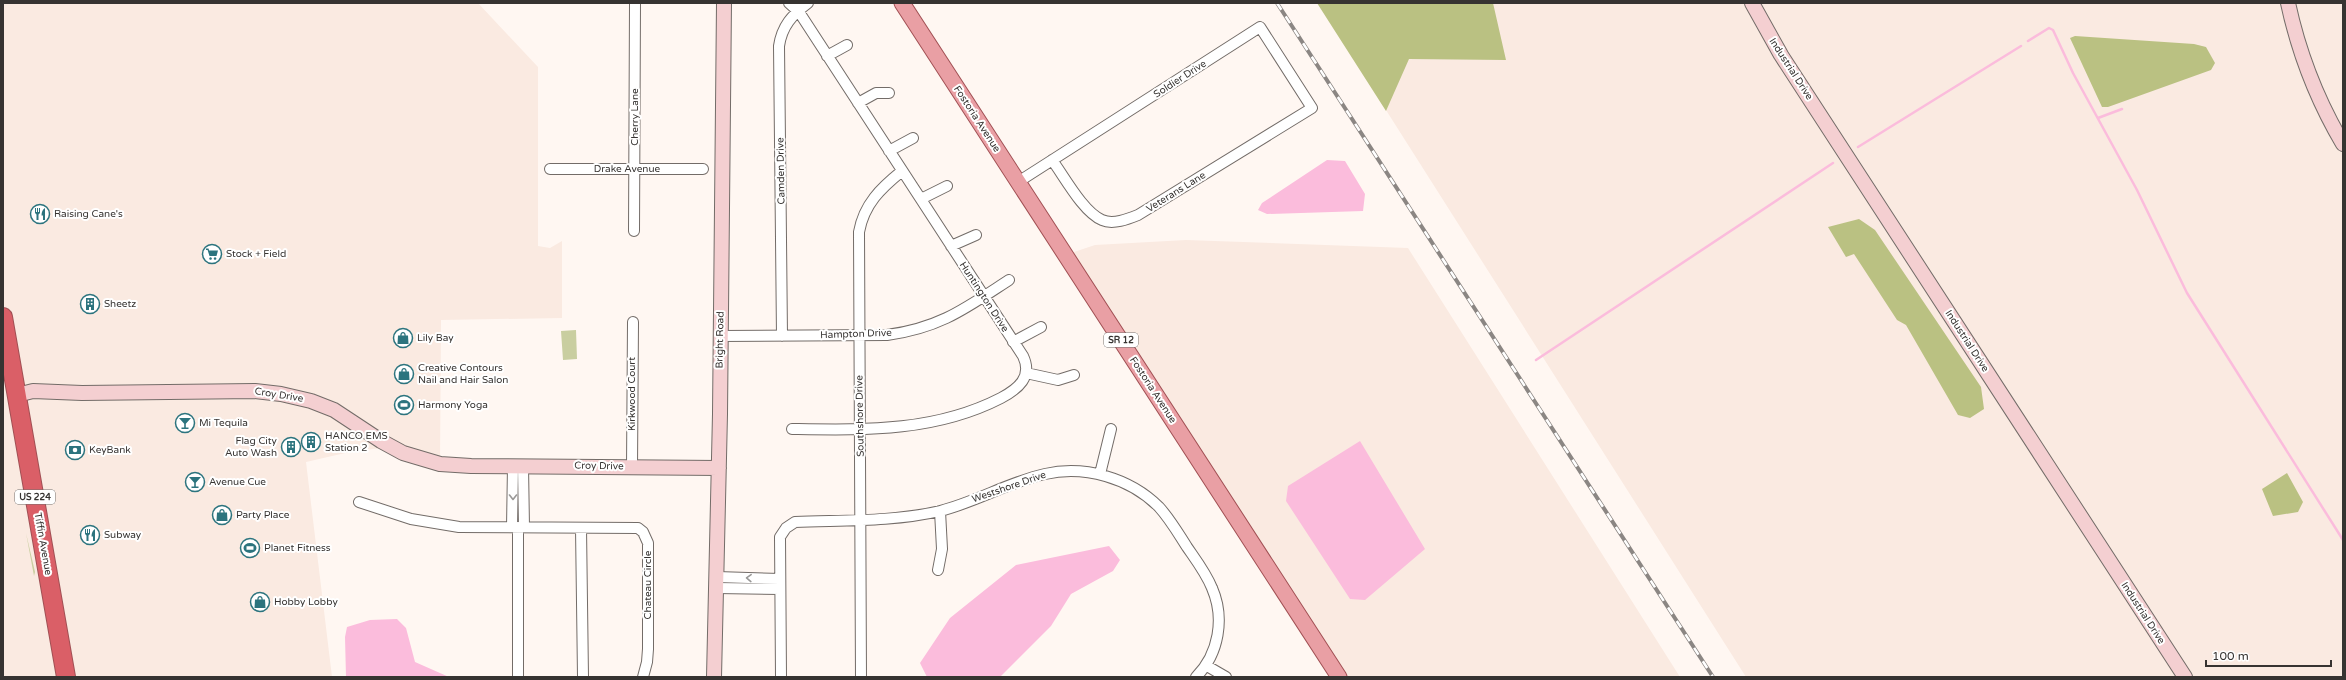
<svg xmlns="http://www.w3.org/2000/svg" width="2346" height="680" font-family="'Varela Round',sans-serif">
<rect width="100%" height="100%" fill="#fff7f2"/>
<!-- built -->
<path fill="#faeae1" d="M3 3H478L538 67V246L550 248 562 241V318L441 320 440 464 392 447 354 451 306 462 332 677H3Z
M1318 3H2343V677H1746Z
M1186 240 1408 248 1680 677H1345L1071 253 1095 245Z"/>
<!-- green -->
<path fill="#c9cea0" d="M576 330 577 359 563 360 561 331Z
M26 533 35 572 34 576Z"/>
<!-- forest -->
<path fill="#bac182" d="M1317 3H1493L1506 60 1409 59 1386 111Z
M2075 36 2194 44 2206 47 2215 63 2211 70 2108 107H2102L2070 38Z
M1859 219 1875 230 1981 387 1984 409 1970 418 1958 415 1906 325 1897 320 1854 254 1846 257 1828 227Z
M2287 473 2303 502 2298 512 2273 516 2262 489Z"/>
<!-- water -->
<path fill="#fbbcdc" d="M1327 160 1345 161 1365 194 1363 211 1267 214 1258 210 1262 203Z
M1360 441 1425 549 1365 600 1350 599 1286 501 1288 486Z
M1109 546 1120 560 1113 571 1071 594 1051 626 1000 677H927L920 663 950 618 1016 565Z
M397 619 406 628 415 662 449 677H346L345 637 347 627 370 620Z"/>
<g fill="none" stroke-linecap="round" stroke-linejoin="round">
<!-- stream -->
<path stroke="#fbbcdc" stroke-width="2.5" d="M2028 41 2049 28 2053 30 2073 73 2137 190 2187 293 2343 540
M2098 118 2122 109
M1858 147 2021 46
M1536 360 1833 163"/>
<defs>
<path id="street" d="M789 3 799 12 1023 356C1033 377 1018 389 1001 398 935 432 865 430 792 429
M827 56 847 45
M858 103 876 93H889
M889 151 913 138
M550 169H703
M1018 182 1260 27 1312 108 1138 215C1128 219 1113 225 1102 220 1083 212 1064 176 1052 160
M921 199 947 186
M634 231 635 3
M951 246 976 235
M720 336 887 335C940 328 966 308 1009 280
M782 336 779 46C782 26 792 15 808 3
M1013 342 1041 327
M1026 373 1058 380 1074 375
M523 466 524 527
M632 467 633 322
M1100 474 1111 429
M359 502 411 519 459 527 638 528 643 532 648 543V649L647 662 643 677
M512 527 513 466
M518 527V677
M581 528 583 677
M938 570 942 549 940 511
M717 577 780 579
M717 588 780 589
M1207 666 1226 677
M781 677 780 537 786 528 795 522C843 520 893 522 940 511 976 502 1009 482 1045 474 1085 465 1130 478 1159 507 1170 519 1178 533 1187 547 1196 560 1206 573 1212 588 1225 618 1219 654 1196 677
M861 677 859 232C864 204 881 188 902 171"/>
<path id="secondary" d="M1752 3 1781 55 2185 677
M2288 3C2299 54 2317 100 2343 144
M17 395 33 391 82 393 255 391 281 394 311 401 334 410 381 441 403 453 440 464 471 466 719 468
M714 677 720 414 724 3"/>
<path id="primary" d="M902 3 1339 677"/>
<path id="highway" d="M3 317 66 677"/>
</defs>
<!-- street casing -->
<use href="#street" stroke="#736c68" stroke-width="12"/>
<!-- secondary casing -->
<use href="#secondary" stroke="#736c68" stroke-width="16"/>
<!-- primary casing -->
<use href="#primary" stroke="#a15054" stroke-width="17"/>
<!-- highway casing -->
<use href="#highway" stroke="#a15054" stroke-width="20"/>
<!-- street -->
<use href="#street" stroke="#fff" stroke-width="10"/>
<!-- secondary -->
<use href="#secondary" stroke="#f4cfd1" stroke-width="14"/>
<!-- primary -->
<use href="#primary" stroke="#e99fa4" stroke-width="15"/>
<!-- highway -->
<use href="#highway" stroke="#da5f67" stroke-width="18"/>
<defs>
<path id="rail" d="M1277 3 1713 677"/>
</defs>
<!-- rail casing -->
<use href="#rail" stroke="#8b8683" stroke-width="4"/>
<!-- rail -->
<use href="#rail" stroke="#fff" stroke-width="2.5" stroke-dasharray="8" stroke-linecap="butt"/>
</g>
<!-- one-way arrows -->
<defs><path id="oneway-chevron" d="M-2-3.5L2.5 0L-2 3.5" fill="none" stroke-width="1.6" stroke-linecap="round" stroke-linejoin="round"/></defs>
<g stroke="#9a9998">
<use href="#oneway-chevron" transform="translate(513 497) rotate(90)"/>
<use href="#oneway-chevron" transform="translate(749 578) rotate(-178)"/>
</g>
<!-- icons -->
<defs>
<symbol id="restaurant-ring" viewBox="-11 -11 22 22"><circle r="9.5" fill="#fff" stroke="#2c747e" stroke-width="1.5"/><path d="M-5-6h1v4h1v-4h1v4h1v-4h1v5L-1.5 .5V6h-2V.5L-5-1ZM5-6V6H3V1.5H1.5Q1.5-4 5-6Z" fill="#2c747e"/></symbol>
<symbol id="supermarket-ring" viewBox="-11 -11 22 22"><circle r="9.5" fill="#fff" stroke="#2c747e" stroke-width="1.5"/><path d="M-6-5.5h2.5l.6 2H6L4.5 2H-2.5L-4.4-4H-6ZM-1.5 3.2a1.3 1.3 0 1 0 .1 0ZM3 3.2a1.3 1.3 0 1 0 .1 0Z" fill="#2c747e"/></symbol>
<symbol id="building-ring" viewBox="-11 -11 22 22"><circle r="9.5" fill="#fff" stroke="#2c747e" stroke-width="1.5"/><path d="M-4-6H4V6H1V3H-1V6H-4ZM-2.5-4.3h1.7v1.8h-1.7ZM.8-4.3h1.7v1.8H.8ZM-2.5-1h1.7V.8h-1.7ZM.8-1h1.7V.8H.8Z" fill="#2c747e"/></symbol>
<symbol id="shop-ring" viewBox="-11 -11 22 22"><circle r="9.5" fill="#fff" stroke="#2c747e" stroke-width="1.5"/><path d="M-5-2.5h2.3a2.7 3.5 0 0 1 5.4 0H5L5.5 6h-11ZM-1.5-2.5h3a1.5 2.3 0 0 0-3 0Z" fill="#2c747e"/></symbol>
<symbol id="stadium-ring" viewBox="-11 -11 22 22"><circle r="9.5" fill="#fff" stroke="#2c747e" stroke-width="1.5"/><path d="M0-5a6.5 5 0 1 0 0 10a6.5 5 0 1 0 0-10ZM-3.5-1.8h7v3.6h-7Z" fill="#2c747e"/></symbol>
<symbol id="bar-ring" viewBox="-11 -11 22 22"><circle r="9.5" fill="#fff" stroke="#2c747e" stroke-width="1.5"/><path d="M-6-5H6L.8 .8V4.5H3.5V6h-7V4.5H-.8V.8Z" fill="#2c747e"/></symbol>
<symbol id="bank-ring" viewBox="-11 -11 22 22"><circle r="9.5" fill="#fff" stroke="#2c747e" stroke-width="1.5"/><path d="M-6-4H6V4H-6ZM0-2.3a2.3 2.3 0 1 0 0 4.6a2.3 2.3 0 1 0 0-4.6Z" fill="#2c747e"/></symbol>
</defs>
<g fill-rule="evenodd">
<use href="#restaurant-ring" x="29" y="203" width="22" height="22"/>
<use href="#supermarket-ring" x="201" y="243" width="22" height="22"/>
<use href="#building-ring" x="79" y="293" width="22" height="22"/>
<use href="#shop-ring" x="392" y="327" width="22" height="22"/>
<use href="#shop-ring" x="393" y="363" width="22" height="22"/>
<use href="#stadium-ring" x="393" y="394" width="22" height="22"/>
<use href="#bar-ring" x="174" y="412" width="22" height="22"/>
<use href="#building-ring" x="300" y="431" width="22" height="22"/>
<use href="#building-ring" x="280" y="436" width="22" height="22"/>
<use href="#bank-ring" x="64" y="439" width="22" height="22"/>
<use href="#bar-ring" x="184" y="471" width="22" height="22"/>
<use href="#shop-ring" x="211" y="504" width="22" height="22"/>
<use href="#restaurant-ring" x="79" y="524" width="22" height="22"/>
<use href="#stadium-ring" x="239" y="537" width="22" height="22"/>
<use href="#shop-ring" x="249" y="591" width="22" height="22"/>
</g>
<g text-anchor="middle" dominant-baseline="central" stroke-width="4" stroke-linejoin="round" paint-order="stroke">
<!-- shield labels -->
<g fill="#fff" stroke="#72706f" stroke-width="1">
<rect x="1104" y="333" width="34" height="14" rx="3"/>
<rect x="15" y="490" width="40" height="14" rx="3"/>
</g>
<g font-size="9" font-weight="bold" fill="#363331">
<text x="1121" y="340">SR 12</text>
<text x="35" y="497">US 224</text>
</g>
<!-- street labels -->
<g font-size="10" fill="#363331" stroke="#fff">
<text transform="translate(1791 69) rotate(57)">Industrial Drive</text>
<text transform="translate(1180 79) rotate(-33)">Soldier Drive</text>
<text transform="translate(635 117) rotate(-90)">Cherry Lane</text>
<text transform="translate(977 119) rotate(57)">Fostoria Avenue</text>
<text x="627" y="169">Drake Avenue</text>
<text transform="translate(781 171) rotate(-91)">Camden Drive</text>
<text transform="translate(1176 192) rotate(-32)">Veterans Lane</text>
<text transform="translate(984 297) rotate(57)">Huntington Drive</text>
<text transform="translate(856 334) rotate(-2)">Hampton Drive</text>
<text transform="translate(720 340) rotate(-89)">Bright Road</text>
<text transform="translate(1967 341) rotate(57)">Industrial Drive</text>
<text transform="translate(1153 390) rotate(57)">Fostoria Avenue</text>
<text transform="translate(632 394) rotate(-90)">Kirkwood Court</text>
<text transform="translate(279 395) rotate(9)">Croy Drive</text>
<text transform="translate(860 416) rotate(-91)">Southshore Drive</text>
<text transform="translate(599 466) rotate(1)">Croy Drive</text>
<text transform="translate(1009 487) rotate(-19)">Westshore Drive</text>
<text transform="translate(43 544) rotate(80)">Tiffin Avenue</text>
<text transform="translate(648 585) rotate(-90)">Chateau Circle</text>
<text transform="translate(2143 613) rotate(57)">Industrial Drive</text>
</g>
<!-- poi labels -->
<g font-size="10" fill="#363331" stroke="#fff" text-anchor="start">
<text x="54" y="214">Raising Cane's</text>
<text x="226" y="254">Stock + Field</text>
<text x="104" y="304">Sheetz</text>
<text x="417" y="338">Lily Bay</text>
<text x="418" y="368">Creative Contours<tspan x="418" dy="12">Nail and Hair Salon</tspan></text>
<text x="418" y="405">Harmony Yoga</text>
<text x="199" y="423">Mi Tequila</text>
<text x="325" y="436">HANCO EMS<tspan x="325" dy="12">Station 2</tspan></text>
<text x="277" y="441" text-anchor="end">Flag City<tspan x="277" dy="12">Auto Wash</tspan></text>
<text x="89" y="450">KeyBank</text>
<text x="209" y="482">Avenue Cue</text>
<text x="236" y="515">Party Place</text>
<text x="104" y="535">Subway</text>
<text x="264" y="548">Planet Fitness</text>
<text x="274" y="602">Hobby Lobby</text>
</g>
</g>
<!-- border -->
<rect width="2346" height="680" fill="none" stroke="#363331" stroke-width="8"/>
<!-- scale -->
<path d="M2206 660v6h125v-6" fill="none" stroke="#363331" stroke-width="2"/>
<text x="2212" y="660" font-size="12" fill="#363331" stroke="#ffffff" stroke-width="3" paint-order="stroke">100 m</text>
</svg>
